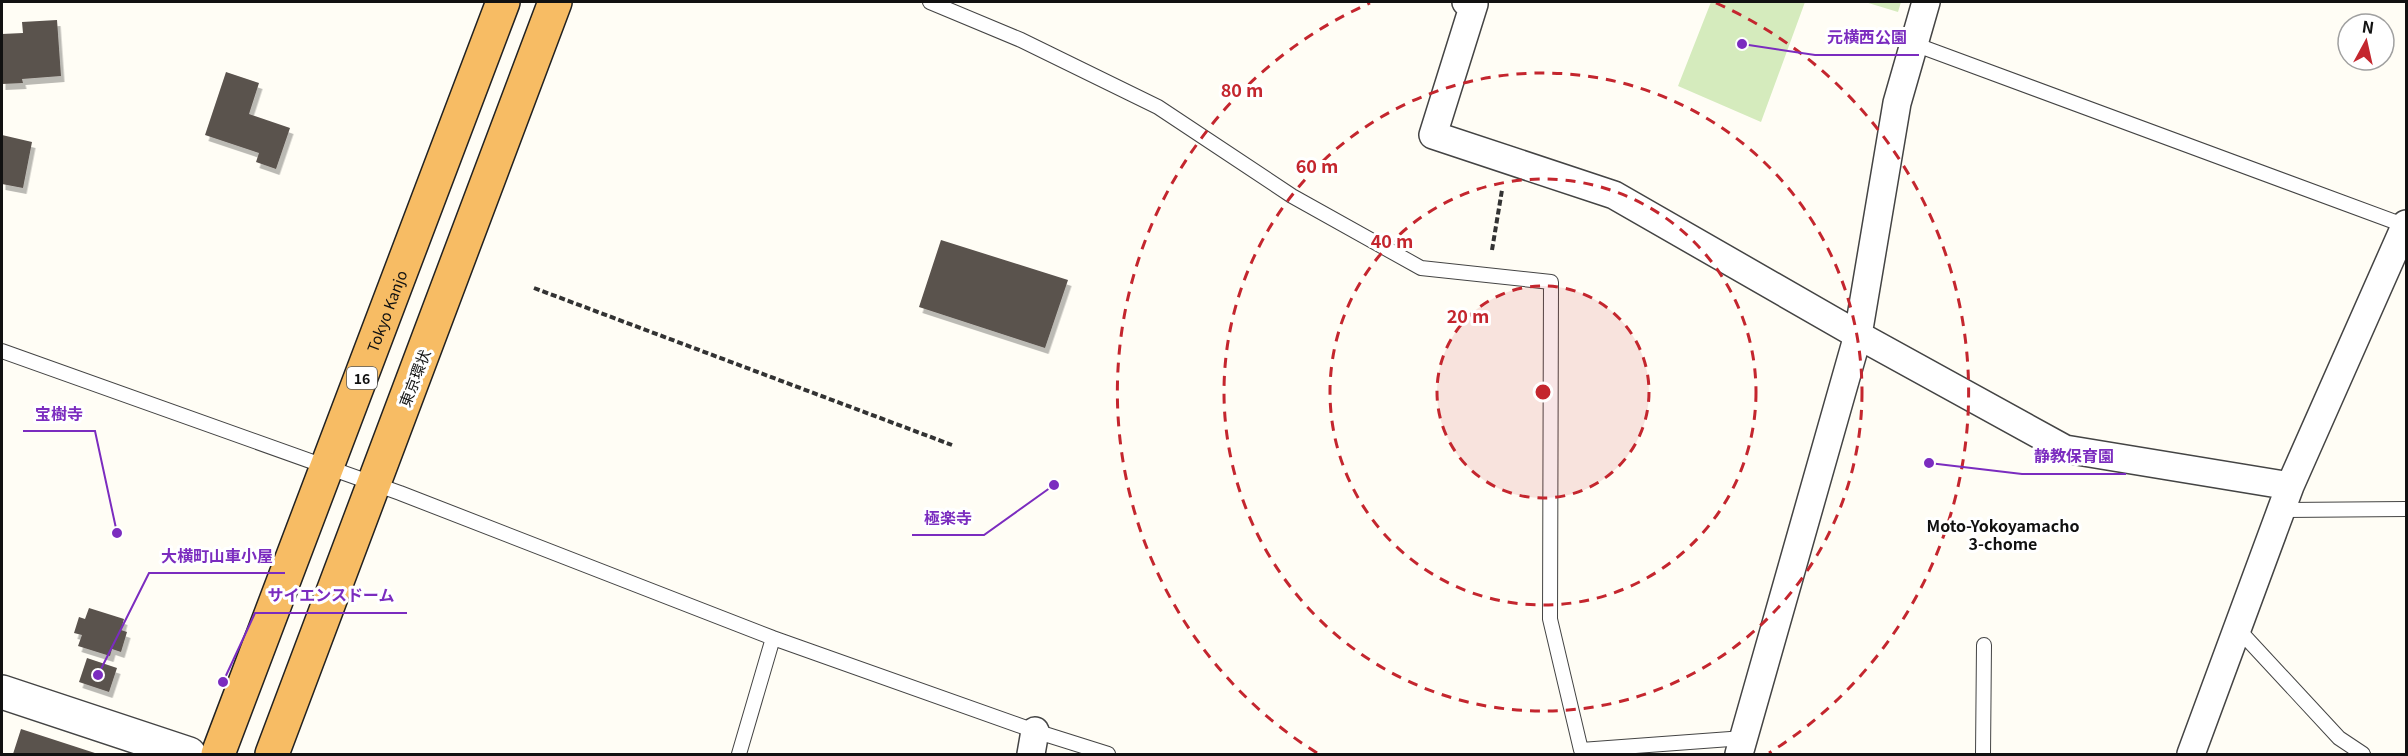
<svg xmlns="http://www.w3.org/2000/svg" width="2408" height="756" font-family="Georgia,'Noto Sans JP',serif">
<defs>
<filter id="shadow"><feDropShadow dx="3.5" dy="6" stdDeviation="0" flood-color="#0004"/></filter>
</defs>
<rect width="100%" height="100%" fill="#fffdf5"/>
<!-- green -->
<path fill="#d5ebbd" d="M1711 2H1805L1761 122 1678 86Z
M1865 2H1901L1898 12Z"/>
<!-- building -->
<path fill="#5a524d" filter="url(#shadow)" d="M57 20 61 76 22 79 23 83 2 84V34L23 33 22 22Z
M226 72 259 83 249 114 290 128 276 169 256 162 259 153 205 135Z
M2 135 32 142 23 188 2 184Z
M941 240 1068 280 1045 348 919 307Z
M89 608 124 619 121 630 127 632 121 652 112 649 110 656 78 646 82 635 74 633 79 617 85 619Z
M87 658 117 668 109 692 79 682Z
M21 729 98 754H13Z"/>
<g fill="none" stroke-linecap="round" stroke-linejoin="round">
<defs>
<path id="service" d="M930 2 1021 40 1158 107 1292 196 1421 268 1551 282 1550 619 1581 750 1744 738
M1914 44 2406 226
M2 351 400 493 773 638 1035 731 1108 754
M2281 510 2406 509
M2237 628 2339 738 2363 754
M739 754 773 638
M1983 754 1984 645"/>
<path id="minor" d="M1466 2 1474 4 1433 135 1614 195 1858 335 2065 449 2290 486
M1031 754 1035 731
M1739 754 1858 335 1897 103 1926 2
M2191 754 2290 486 2406 224"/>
<path id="tertiary" d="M2 692 189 754"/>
<g id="trunk">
<path id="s1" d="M218 754 503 2"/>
<path d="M272 754 555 2"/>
</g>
</defs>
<!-- service casing -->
<use href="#service" stroke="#444" stroke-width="16"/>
<!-- minor casing -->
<use href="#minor" stroke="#444" stroke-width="30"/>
<!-- tertiary casing -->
<use href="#tertiary" stroke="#444" stroke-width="36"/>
<!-- trunk casing -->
<use href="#trunk" stroke="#222" stroke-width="36"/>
<!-- path -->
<path stroke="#333" stroke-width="4" stroke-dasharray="6 3" stroke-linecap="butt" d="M1492 250 1502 190
M534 288 952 445"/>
<!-- service -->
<use href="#service" stroke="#fff" stroke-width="14"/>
<!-- minor -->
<use href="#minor" stroke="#fff" stroke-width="27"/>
<!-- tertiary -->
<use href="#tertiary" stroke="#fff" stroke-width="33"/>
<!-- trunk -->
<use href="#trunk" stroke="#f7bc64" stroke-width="33"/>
</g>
<!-- distance rings -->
<circle cx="1543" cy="392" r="106" fill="#c4262e" fill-opacity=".12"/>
<g fill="none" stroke="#c4262e" stroke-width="3" stroke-dasharray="10 8">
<circle cx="1543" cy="392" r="106"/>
<circle cx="1543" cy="392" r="213"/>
<circle cx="1543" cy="392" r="319"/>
<path d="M1317 753A426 426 0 0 1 1370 3M1716 3A426 426 0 0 1 1769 753"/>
</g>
<g text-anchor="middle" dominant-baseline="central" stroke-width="6" stroke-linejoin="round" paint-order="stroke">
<!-- shield labels -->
<rect fill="#fff" stroke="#585858" stroke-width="1.5" x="347" y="367" width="30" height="22" rx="4.5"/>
<g font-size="14" font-weight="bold" fill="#111">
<text x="362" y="378">16</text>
</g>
<!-- street labels -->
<g font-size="15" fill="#111" stroke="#fff">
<text stroke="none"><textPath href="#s1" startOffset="474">Tokyo Kanjo</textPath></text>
<text transform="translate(414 378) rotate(-69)">東京環状</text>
</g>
<!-- neighbourhood labels -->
<g font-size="16" font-weight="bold" fill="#111" stroke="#fff">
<text x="2003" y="525">Moto-Yokoyamacho<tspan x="2003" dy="18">3-chome</tspan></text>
</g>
</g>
<circle cx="1543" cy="392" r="9" fill="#c4262e" stroke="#fff" stroke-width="3"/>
<g font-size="18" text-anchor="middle" font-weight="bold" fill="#c4262e" stroke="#fff" stroke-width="6" stroke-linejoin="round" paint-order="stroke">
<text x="1242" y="97">80 m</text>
<text x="1317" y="173">60 m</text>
<text x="1392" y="248">40 m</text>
<text x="1468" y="323">20 m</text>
</g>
<!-- callouts -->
<path fill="none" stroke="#7b2cbf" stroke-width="2" d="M1742 44L1815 55H1919M117 533L95 431H23M1929 463L2022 474H2126M1054 485L984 535H912M98 675L149 573H285M223 682L255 613H407"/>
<g fill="#7b2cbf" stroke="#fff" stroke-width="2">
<circle cx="1742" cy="44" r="6"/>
<circle cx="117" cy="533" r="6"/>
<circle cx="1929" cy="463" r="6"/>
<circle cx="1054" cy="485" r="6"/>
<circle cx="98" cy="675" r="6"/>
<circle cx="223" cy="682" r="6"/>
</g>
<g font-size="16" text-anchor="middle" font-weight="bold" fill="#7b2cbf" stroke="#fff" stroke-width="6" stroke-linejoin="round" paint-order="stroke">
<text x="1867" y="43">元横西公園</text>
<text x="59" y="420">宝樹寺</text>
<text x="2074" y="462">静教保育園</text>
<text x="948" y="524">極楽寺</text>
<text x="217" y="562">大横町山車小屋</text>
<text x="331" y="601">サイエンスドーム</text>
</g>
<!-- border -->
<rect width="2408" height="756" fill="none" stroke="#111111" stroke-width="6"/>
<!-- north arrow -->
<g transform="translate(2366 42) rotate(8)"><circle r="28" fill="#ffffff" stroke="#a0a0a0" stroke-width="1.5"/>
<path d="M0-4.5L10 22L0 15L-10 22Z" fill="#c4262e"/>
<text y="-9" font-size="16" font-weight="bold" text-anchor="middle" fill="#111111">N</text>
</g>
</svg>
